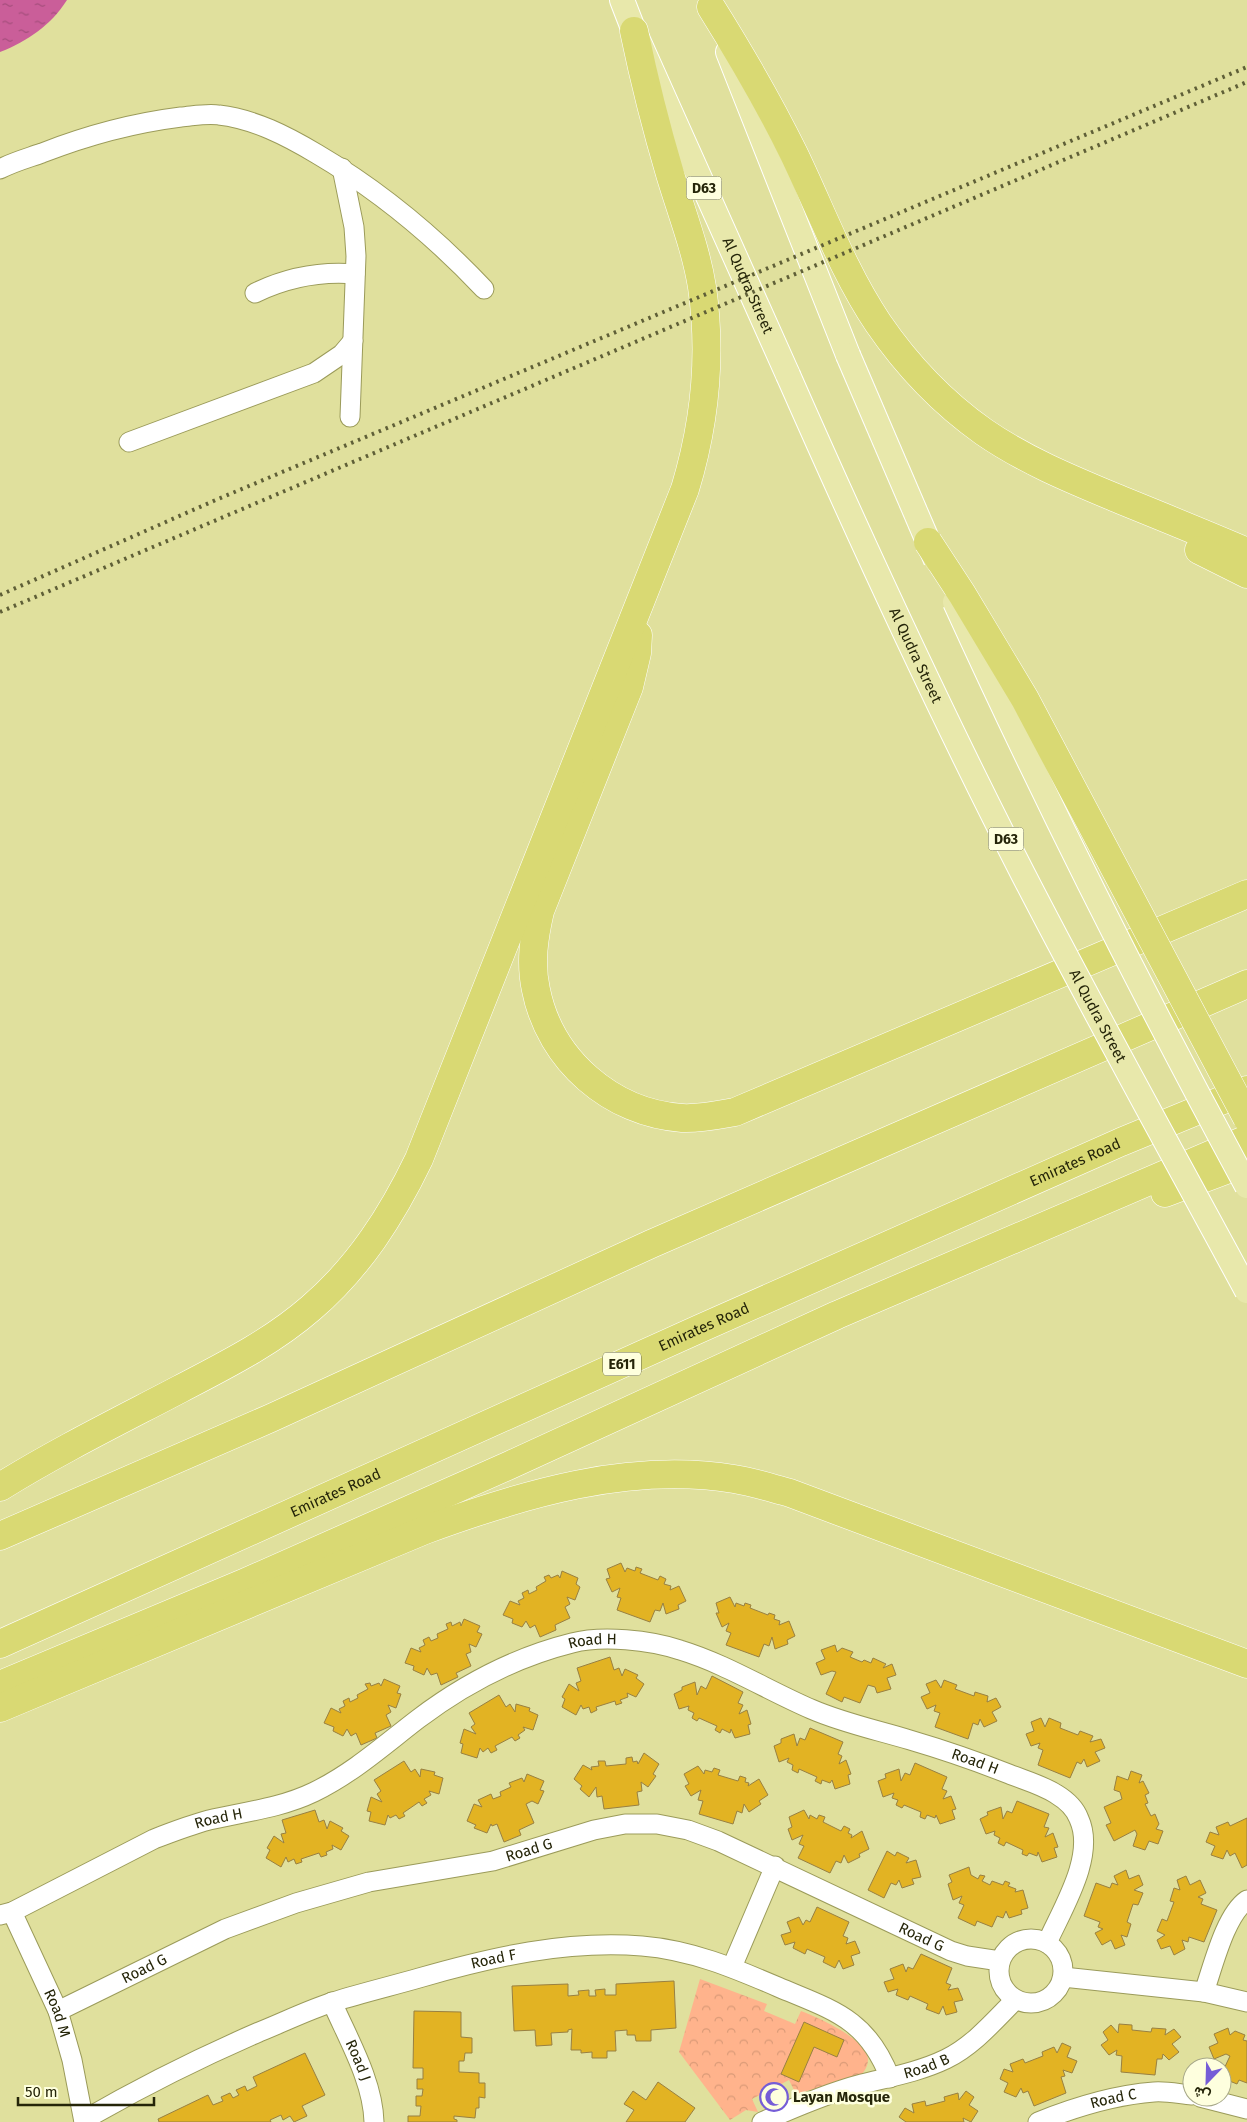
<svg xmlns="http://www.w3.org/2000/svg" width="1247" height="2122" font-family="'Fira Sans',Vazirmatn,sans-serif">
<defs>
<pattern id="park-crowns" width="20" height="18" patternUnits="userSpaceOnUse" patternTransform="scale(1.25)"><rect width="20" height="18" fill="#ffb38c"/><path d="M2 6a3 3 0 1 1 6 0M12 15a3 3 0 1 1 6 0" fill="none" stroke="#da9a77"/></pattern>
<pattern id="water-ripples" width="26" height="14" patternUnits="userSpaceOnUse" patternTransform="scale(1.25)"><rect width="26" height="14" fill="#ca5e99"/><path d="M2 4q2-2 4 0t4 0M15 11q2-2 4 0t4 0" fill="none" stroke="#a44d7b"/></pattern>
</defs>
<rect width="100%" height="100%" fill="#e0e09d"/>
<!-- park -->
<path fill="url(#park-crowns)" d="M700 1979 767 2004 764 2011 795 2024 801 2011C817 2017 867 2039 868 2059 868 2066 865 2071 860 2076L796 2094 789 2080 752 2099 758 2112 746 2110 730 2120 679 2052Z"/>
<!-- water -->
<path fill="url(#water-ripples)" d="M0 0H67C51 25 28 41 0 52Z"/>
<!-- building -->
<path fill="#e2b323" stroke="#988042" d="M621 1563 625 1572 627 1568 635 1571 636 1567 642 1569 640 1573 658 1580 660 1576 666 1579 664 1584 671 1586 670 1590 679 1586 686 1601 678 1605 679 1609 666 1614 663 1603 660 1611 655 1610 650 1622 617 1610 621 1598 617 1597 620 1588 612 1592 606 1579 610 1578 607 1569Z
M562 1571 578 1578 576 1584 580 1587 575 1600 567 1597 570 1604 565 1607 570 1618 555 1625 556 1630 540 1637 535 1625 530 1628 526 1621 522 1627 512 1623 513 1619 503 1615 510 1601 520 1605 518 1601 524 1598 522 1593 528 1590 529 1594 537 1590 536 1587 546 1581 544 1577 549 1575 551 1578 558 1575 560 1578Z
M730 1597 735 1607 736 1603 744 1606 745 1603 751 1605 750 1608 768 1615 769 1613 775 1615 774 1619 780 1621 779 1625 789 1621 795 1636 787 1640 788 1644 775 1649 772 1637 769 1646 764 1644 759 1657 726 1645 731 1633 726 1631 729 1623 722 1627 716 1613H719L716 1603Z
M464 1619 480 1626 477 1632 482 1634 476 1647 469 1644 471 1652 466 1654 471 1666 456 1673 458 1677 441 1685 437 1673 431 1675 427 1668 424 1675 413 1670 414 1666 405 1663 411 1648 421 1652 419 1648 425 1645 423 1640 429 1637 431 1641 438 1638 437 1634 448 1629 446 1624 451 1622 452 1626 460 1622 461 1626Z
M835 1645 837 1652 842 1648 853 1652 850 1657 862 1662 864 1660 871 1663 873 1658 886 1664 883 1668 892 1664 896 1675 887 1678 891 1689 877 1693 875 1687 868 1685 860 1703 844 1697 842 1702 826 1694 836 1672 832 1671 821 1675 816 1663 825 1659 821 1650Z
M610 1657 614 1670 619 1668 622 1676 625 1669 638 1675 636 1678 644 1684 636 1697 627 1693 628 1697 620 1700 622 1703 616 1705 615 1701 596 1707 597 1710 591 1713 589 1707 583 1709 581 1705 576 1715 562 1707 565 1699 562 1697 569 1684 579 1691 576 1683 581 1681 577 1668Z
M712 1676 743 1692 738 1703 743 1705 739 1714 747 1710 751 1724 748 1725 750 1734 735 1738 731 1729 730 1733 722 1729 720 1733 715 1730 717 1726 699 1718 697 1721 692 1718 694 1713 688 1710 689 1706 679 1709 674 1694 682 1690V1687L695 1682 697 1695 701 1686 706 1689Z
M384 1679 400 1686 397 1693 401 1694 396 1708 388 1705 391 1712 386 1715 391 1726 375 1733 377 1738 361 1745 356 1733 351 1736 347 1729 343 1736 333 1731 334 1727 324 1723 331 1708 341 1713 339 1709 345 1706 343 1701 349 1698 350 1702 358 1698 357 1695 368 1689 365 1684 370 1683 371 1686 379 1683 381 1686Z
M936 1680 941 1688 944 1680 957 1685 955 1689 974 1696 975 1692 988 1696 987 1702 996 1698 1001 1707 992 1712 997 1721 984 1727 980 1719 978 1725 973 1723 968 1739 935 1727 940 1713 934 1711 936 1705 927 1709 921 1697 930 1693 926 1684Z
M499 1695 506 1707 510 1704 515 1712 516 1704 530 1708 529 1711 538 1715 533 1730 523 1727 525 1730 518 1735 520 1738 515 1741 512 1737 495 1746 497 1750 491 1753 488 1748 483 1752 480 1748 477 1758 461 1753 463 1744 460 1743 464 1729 476 1734 471 1727 475 1724 469 1713Z
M1041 1718 1045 1727 1049 1718 1061 1723 1060 1728 1078 1735 1080 1731 1093 1736 1090 1742 1101 1739 1105 1748 1095 1752 1100 1761 1087 1767 1084 1759 1081 1764 1077 1762 1070 1778 1038 1765 1043 1750 1038 1748 1040 1743 1031 1746 1026 1734 1034 1731 1031 1722Z
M810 1728 843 1742 838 1754 842 1756 839 1764 846 1760 851 1774 848 1775 850 1784 835 1789 832 1780 830 1783 822 1780 821 1784 815 1781 817 1777 799 1769 798 1773 792 1770 793 1765 787 1762 789 1758 779 1762 774 1746 781 1743V1739L794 1734 797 1746 800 1738 805 1740Z
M644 1753 659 1764 653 1774 656 1776 648 1787 641 1782 642 1791 637 1792 639 1805 604 1809 602 1796 597 1797 596 1787 589 1797 580 1789 582 1786 574 1779 583 1765 592 1770 591 1767 599 1766 598 1761H605L606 1766 626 1764V1758L632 1757 633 1762 637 1761 638 1764Z
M404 1761 411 1772 415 1769 420 1777 421 1769 435 1772 434 1775 443 1778 439 1794 429 1791 431 1795 424 1799 427 1803 422 1806 419 1802 403 1813 405 1816 399 1819 396 1815 390 1818 388 1815 385 1825 369 1821 371 1812 367 1811 371 1797 382 1802 377 1794 381 1791 374 1780Z
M915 1763 947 1777 942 1789 947 1791 943 1799 951 1796 956 1809 952 1810 955 1819 940 1824 936 1815 935 1818 927 1815 925 1819 920 1817 921 1812 904 1805 902 1808 896 1805 898 1800 892 1798 894 1793 883 1797 878 1781 886 1778 885 1774 899 1769 901 1781 905 1773 910 1775Z
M698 1766 704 1774 705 1770 712 1772 714 1768 720 1770 718 1775 738 1781 740 1776 746 1778 745 1782 749 1783 748 1786 759 1779 768 1795 759 1801 761 1804 749 1812 744 1804 742 1813 737 1811 733 1824 699 1814 703 1801 698 1800 701 1790 691 1796 685 1786 689 1784 684 1774Z
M1131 1771 1142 1775 1139 1783 1143 1781 1149 1793 1145 1795 1148 1803 1145 1804 1151 1816 1155 1814 1159 1824 1156 1829 1163 1831 1158 1844 1149 1841 1145 1850 1133 1846 1137 1834 1135 1830 1114 1841 1106 1825 1111 1823 1104 1807 1122 1799 1120 1792 1114 1790 1117 1776 1128 1780Z
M527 1774 544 1781 540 1790 544 1791 538 1804 532 1801 526 1804 534 1823 519 1830 521 1835 504 1842 497 1824 492 1826 491 1824 487 1833 474 1828 476 1825 467 1821 474 1804 482 1807 478 1800 491 1794 493 1799 501 1796 500 1792 511 1787 509 1783 522 1778 524 1782Z
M1017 1801 1049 1814 1044 1827 1049 1828 1045 1837 1053 1833 1058 1847 1054 1848 1057 1857 1042 1862 1038 1852 1037 1856 1029 1853 1027 1856 1022 1854 1023 1850 1006 1842 1004 1846 998 1843 1000 1838 994 1835 995 1831 986 1834 980 1819 988 1815 987 1812 1001 1807 1003 1819 1007 1811 1012 1813Z
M315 1810 319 1822 324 1820 327 1829 330 1821 343 1828 341 1831 349 1836 341 1850 332 1845 333 1849 326 1852 327 1855 321 1857 319 1853 301 1859 302 1862 296 1864 294 1859 288 1862 286 1857 281 1867 266 1858 270 1850 267 1848 274 1836 284 1843 281 1834 286 1833 282 1820Z
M804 1810 809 1819 810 1815 817 1819 819 1815 825 1817 823 1822 841 1831 844 1826 850 1829 848 1833 852 1835 851 1838 862 1831 869 1849 859 1854 860 1857 848 1863 844 1855 841 1863 836 1861 830 1873 798 1858 804 1846 799 1844 803 1835 792 1840 788 1829 792 1827 789 1817Z
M1247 1818V1865L1242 1868 1235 1853 1230 1856 1227 1850 1223 1859 1211 1855 1215 1846 1206 1842 1210 1832 1219 1835 1216 1827 1228 1822 1230 1826Z
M887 1851 895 1856 897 1852 909 1858 906 1863 916 1860 921 1877 912 1879 914 1884 902 1888 899 1880 896 1885 891 1883 884 1898 868 1890Z
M969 1867 971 1875 978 1879 980 1875 985 1876 982 1881 990 1885 992 1881 1003 1885 1005 1881 1010 1883 1008 1886 1016 1889 1015 1892 1023 1890 1028 1908 1021 1910 1022 1914 1009 1918 1006 1911 1003 1918 997 1916 992 1927 977 1921 975 1926 958 1918 964 1905 959 1903 962 1896 953 1900 948 1884 952 1882 949 1875Z
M1126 1870 1129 1879 1139 1875 1143 1885 1134 1890 1143 1893 1138 1905 1133 1904 1127 1922 1131 1924 1127 1937 1121 1935 1125 1945 1115 1949 1111 1940 1102 1945 1095 1933 1103 1929 1098 1927 1100 1922 1084 1916 1096 1883 1110 1888 1112 1883 1118 1885 1114 1876Z
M1186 1876 1190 1885 1200 1880 1206 1893 1198 1897 1203 1899 1201 1904 1217 1910 1204 1942 1189 1937 1188 1942 1182 1940 1185 1949 1174 1955 1170 1946 1161 1949 1157 1940 1165 1935 1157 1931 1162 1919 1167 1921 1174 1902 1170 1901 1174 1888 1180 1890 1177 1880Z
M817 1907 849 1922 843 1936 848 1938 846 1944 855 1941 860 1953 851 1956 854 1965 843 1969 839 1960 835 1968 823 1962 825 1957 807 1949 805 1954 793 1948 795 1942 785 1945 781 1935 791 1932 787 1922 799 1917 803 1925 806 1920 810 1922Z
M921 1954 952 1968 946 1983 951 1985 948 1990 958 1988 963 2000 954 2002 957 2012 946 2015 943 2006 939 2014 926 2009 928 2004 910 1996 908 2000 896 1995 898 1989 888 1992 884 1982 894 1979 890 1969 903 1964 906 1972 908 1967 913 1969Z
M674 1981 676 2028 651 2030V2041H636L635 2035H627V2030L615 2031 616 2051H607V2058H592V2052L581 2053V2050H571L572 2029 568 2030V2032L551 2033 552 2045 536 2046 535 2030 514 2031 512 1986 568 1984V1996L579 1995 578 1991 589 1990V1996H596L595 1990 605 1989V1995H616V1984Z
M414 2011 461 2012V2037L472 2038V2053H465L464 2061H459V2072L479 2073V2083H485V2098L479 2097V2108H476L475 2118 454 2116V2119L457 2120V2122H408V2116H420L421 2106H416V2096H422L423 2089H417V2079H423V2068H413Z
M804 2022 844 2040 837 2057 814 2047 799 2082 781 2074Z
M1119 2024 1132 2025V2030L1151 2032 1152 2028 1166 2029 1165 2035 1174 2029 1181 2037 1172 2044 1179 2052 1169 2060 1163 2054 1162 2059H1157L1155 2075 1121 2072 1122 2056 1116 2055 1117 2050 1109 2055 1101 2045 1108 2040 1103 2032 1111 2025 1118 2033Z
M1228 2028 1230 2035 1235 2031 1245 2035 1243 2040 1247 2041V2083L1239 2080 1237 2084 1222 2078V2073L1230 2056 1226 2054 1214 2059 1209 2047 1218 2043 1214 2034Z
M1062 2043 1071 2047 1067 2057 1077 2061 1072 2073 1063 2070 1065 2076 1061 2077 1066 2093 1034 2106 1028 2091 1023 2093 1021 2088 1016 2097 1004 2092 1008 2083 1000 2079 1004 2069 1013 2072 1010 2064 1023 2059 1025 2063 1043 2056 1042 2052 1054 2047 1057 2053Z
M305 2053 325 2095 302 2106 307 2116 294 2122 290 2116 283 2120 281 2115 270 2120 271 2122H159L158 2119 208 2095 213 2105 223 2101 221 2097 230 2093 233 2098 239 2095 236 2090 245 2086 247 2091 257 2086 253 2077Z
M658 2082 695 2108 685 2122H626L634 2110 624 2104 633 2091 646 2100Z
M966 2091 974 2097 969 2105 978 2111 971 2122 963 2118 964 2122H906L899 2117 905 2108 914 2113 912 2104 925 2101 926 2106 945 2101 944 2097 958 2093 959 2100Z"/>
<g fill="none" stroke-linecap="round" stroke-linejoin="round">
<defs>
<g id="minor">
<path d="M342 168 354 227 356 256 350 417"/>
<path d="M0 169C13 162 28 158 42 153 88 135 133 123 181 117 193 116 207 113 219 115 254 119 287 136 317 154 380 191 434 236 484 289"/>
<path d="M255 293C288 277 319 271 355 274"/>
<path d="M129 442 314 373 342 354 353 341"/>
<path id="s1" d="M12 1912 58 2011 72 2060 84 2122"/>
<path id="s2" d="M0 1915 12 1912 154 1839C172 1832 190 1825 209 1820 244 1812 281 1808 314 1792 353 1773 384 1745 418 1719 463 1685 516 1657 572 1643 602 1635 650 1640 680 1650 726 1664 767 1690 811 1709 843 1723 877 1730 910 1740 944 1750 976 1761 1009 1774 1024 1780 1042 1785 1056 1794 1066 1800 1075 1808 1079 1819 1096 1856 1062 1909 1047 1943"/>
<circle cx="1031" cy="1971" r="32"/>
<path d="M732 1967 775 1866"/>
<path d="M1063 1977 1204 1992 1247 2002"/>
<path d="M1204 1992C1213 1967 1225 1915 1247 1900"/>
<path id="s3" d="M332 2002C348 2039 373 2081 374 2122"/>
<path id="s4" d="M58 2011 225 1929 296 1903 369 1882 493 1861 594 1830 625 1824H657L688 1830 718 1841 951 1951 967 1956 1000 1961"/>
<path d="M1200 2097 1247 2109"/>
<path id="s5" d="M84 2120C141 2087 199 2058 259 2032 284 2022 308 2010 333 2002 362 1993 391 1986 419 1978 492 1957 566 1940 642 1946 691 1950 734 1968 778 1987 832 2010 867 2018 890 2078"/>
<path id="s6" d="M762 2122C795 2107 828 2093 862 2084 890 2077 919 2072 946 2059 973 2046 994 2021 1015 2000"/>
<path id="s7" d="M1038 2122C1075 2107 1114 2095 1154 2092 1166 2091 1180 2094 1192 2095"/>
</g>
<g id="major">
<path id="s8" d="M622 0 634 31 788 375"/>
<path d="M728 52 848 355"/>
</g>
<g id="highway">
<path d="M711 7C741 55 769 103 794 154 821 210 843 271 878 323 906 364 943 403 984 432 1026 461 1073 480 1121 500 1163 517 1205 534 1247 552"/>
<path d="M1199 550 1247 574"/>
<path d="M638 635 637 653 629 687 540 911C534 937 530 963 536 990 550 1060 611 1113 682 1118 700 1119 718 1115 735 1112L1247 894"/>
<path d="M1165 1193 1247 1162"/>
<path d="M0 1487C58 1451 119 1421 180 1389 226 1365 272 1342 311 1308 359 1267 392 1215 419 1159L685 489C705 423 712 356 702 287 696 249 681 211 670 174 656 127 644 79 634 31"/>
<path d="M0 1536 271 1418 651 1244 1247 984"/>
<path id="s9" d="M0 1644 699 1329 1121 1142 1247 1090"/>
<path d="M0 1685 244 1583 510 1465 837 1315 1247 1139"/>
<path d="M0 1708 425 1530C523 1494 629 1462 734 1479 753 1482 771 1488 790 1493L1247 1664"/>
</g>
</defs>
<!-- minor casing -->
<use href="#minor" stroke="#9b9b5a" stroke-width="21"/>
<!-- major casing -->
<use href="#major" stroke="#fff" stroke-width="26"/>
<!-- highway casing -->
<use href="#highway" stroke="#fff" stroke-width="29"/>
<!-- minor -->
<use href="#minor" stroke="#fff" stroke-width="19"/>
<!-- major -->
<use href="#major" stroke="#e8e8ab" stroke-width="24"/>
<!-- highway -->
<use href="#highway" stroke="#d9d973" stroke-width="28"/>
<!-- rail -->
<path stroke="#5f5f37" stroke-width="4" stroke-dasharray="2.5 5" stroke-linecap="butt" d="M0 595 218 499 1247 67
M0 612 1247 82"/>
<defs>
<g id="major-bridge">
<path d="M848 355 936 560"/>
<path id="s10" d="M788 375C862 543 939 710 1023 874 1095 1014 1172 1152 1247 1291"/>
<path d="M955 602C1045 800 1143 994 1247 1186"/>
</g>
<path id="highway-bridge" d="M928 542 962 594 1025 699 1247 1118"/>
</defs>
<!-- major-bridge casing -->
<use href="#major-bridge" stroke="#fff" stroke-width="26" stroke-linecap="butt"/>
<!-- highway-bridge casing -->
<use href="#highway-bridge" stroke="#fff" stroke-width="29" stroke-linecap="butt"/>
<!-- major-bridge -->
<use href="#major-bridge" stroke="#e8e8ab" stroke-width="24"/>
<!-- highway-bridge -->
<use href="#highway-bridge" stroke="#d9d973" stroke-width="28"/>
</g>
<!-- icons -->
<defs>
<symbol id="mosque-ring" viewBox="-11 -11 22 22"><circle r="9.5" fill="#feffde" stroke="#755dd7" stroke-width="1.5"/><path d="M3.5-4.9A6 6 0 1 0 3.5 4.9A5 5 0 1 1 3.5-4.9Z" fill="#755dd7"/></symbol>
</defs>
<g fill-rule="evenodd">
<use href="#mosque-ring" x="758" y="2081" width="32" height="32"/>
</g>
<g text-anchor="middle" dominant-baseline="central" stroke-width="5" stroke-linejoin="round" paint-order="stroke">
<!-- shield labels -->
<g fill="#feffde" stroke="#666649" stroke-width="1">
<rect x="686.5" y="176.5" width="35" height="23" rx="4"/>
<rect x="988.5" y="827.5" width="35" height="23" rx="4"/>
<rect x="603" y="1352.5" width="38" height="23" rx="4"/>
</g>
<g font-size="14" font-weight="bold" fill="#252509">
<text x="704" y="188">D63</text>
<text x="1006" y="839">D63</text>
<text x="622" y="1364">E611</text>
</g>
<!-- street labels -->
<g font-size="15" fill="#252509" stroke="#feffde">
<text stroke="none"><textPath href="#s8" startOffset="312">Al Qudra Street</textPath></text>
<text stroke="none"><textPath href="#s10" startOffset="308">Al Qudra Street</textPath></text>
<text stroke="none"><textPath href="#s10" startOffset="712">Al Qudra Street</textPath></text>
<text stroke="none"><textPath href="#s9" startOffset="1178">Emirates Road</textPath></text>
<text stroke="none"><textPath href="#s9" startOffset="772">Emirates Road</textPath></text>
<text stroke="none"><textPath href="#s9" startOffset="368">Emirates Road</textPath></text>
<text stroke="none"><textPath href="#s2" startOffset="660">Road H</textPath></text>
<text stroke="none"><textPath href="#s2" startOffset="1065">Road H</textPath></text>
<text stroke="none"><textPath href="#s2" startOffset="240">Road H</textPath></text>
<text stroke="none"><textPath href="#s4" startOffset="501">Road G</textPath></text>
<text stroke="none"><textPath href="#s4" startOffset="921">Road G</textPath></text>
<text stroke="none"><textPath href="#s5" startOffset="442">Road F</textPath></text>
<text stroke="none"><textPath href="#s4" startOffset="96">Road G</textPath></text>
<text stroke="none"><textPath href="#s1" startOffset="111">Road M</textPath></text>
<text stroke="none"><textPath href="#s3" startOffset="64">Road J</textPath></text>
<text stroke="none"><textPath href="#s6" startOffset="174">Road B</textPath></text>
<text stroke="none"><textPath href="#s7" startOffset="79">Road C</textPath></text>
</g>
<!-- poi labels -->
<g font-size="15" font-weight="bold" fill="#252509" stroke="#feffde" text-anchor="start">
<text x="793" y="2097">Layan Mosque</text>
</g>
</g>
<!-- north arrow -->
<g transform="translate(1207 2082) rotate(203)"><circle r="24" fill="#feffde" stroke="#a7a889"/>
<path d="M0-4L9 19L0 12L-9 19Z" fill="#755dd7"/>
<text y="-8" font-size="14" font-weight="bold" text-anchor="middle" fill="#252509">ش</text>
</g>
<!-- scale -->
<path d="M18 2097v8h136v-8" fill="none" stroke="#252509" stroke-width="2.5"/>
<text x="25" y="2097" font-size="15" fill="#252509" stroke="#feffde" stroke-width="4" paint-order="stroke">50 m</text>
</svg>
